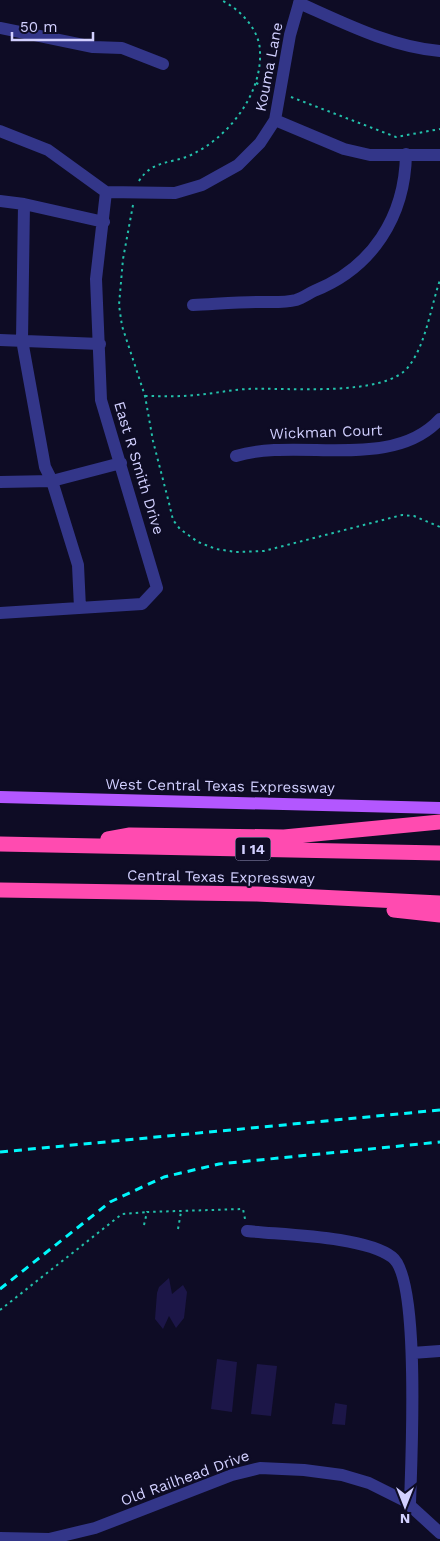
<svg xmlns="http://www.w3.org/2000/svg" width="440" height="1541" font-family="'Work Sans',sans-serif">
<rect width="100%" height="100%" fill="#0e0c25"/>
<!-- building -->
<path fill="#1c1648" d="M169 1278 172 1294 183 1285 187 1292 184 1318 176 1328 169 1316 163 1329 155 1319 157 1293 159 1287Z
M217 1359 237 1362 232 1412 211 1409Z
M257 1364 277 1366 271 1416 251 1414Z
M335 1403 347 1405 345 1425 332 1424Z"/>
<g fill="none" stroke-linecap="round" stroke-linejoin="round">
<!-- path -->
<path stroke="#23c1ab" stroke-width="2" stroke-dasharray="2.5 4" stroke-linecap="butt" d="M256 83 268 88
M291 97 396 137 440 129
M139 181C152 160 171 164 191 155 229 137 262 94 260 52 260 30 240 9 221 0
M133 205 123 259 119 305 122 326 145 396 153 441 169 503 173 520 180 529 198 542 216 549 236 552 264 551 402 515 414 516 440 527
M145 396C162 396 178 397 195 395 212 394 229 390 247 389 285 387 386 398 409 366 426 344 431 306 440 280
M144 1225 147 1212 243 1209 245 1219
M178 1229 181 1212
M0 1310 122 1214 147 1212"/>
<!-- minor -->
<path stroke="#333689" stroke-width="12" d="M299 3C344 23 391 47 440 51
M0 28 93 47 122 48 163 64
M275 120 344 149 370 155H440
M0 131 48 150 106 192 175 193 202 185 238 165 260 143 275 120 290 35 300 0
M0 201 24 204 104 222
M24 204 22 340 45 467 52 481 78 565 80 608
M193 305C215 304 237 302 258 302 271 302 284 303 296 300 302 298 308 294 314 291 372 268 405 217 406 154
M0 340 100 344
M236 456C298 437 392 472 440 419
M0 482 52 481 121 463
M0 613 142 604 157 588 101 400 96 279 106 192
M247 1231C284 1235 364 1236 392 1257 421 1278 411 1464 410 1504
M412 1353 440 1351
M0 1538 49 1539 95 1528 232 1475 260 1468 304 1470 342 1475 369 1483 405 1501 440 1533"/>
<!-- major -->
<path stroke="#b357ff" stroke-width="12" d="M0 797 440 808"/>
<!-- highway -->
<path stroke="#ff4bb0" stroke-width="15" d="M108 839 130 835 284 837 440 822
M0 844 440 853
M0 890 257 894 440 903
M394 910 440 915"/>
<!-- rail -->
<path stroke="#00f7fb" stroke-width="3" stroke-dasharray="8 6" stroke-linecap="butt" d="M0 1152 440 1110
M0 1289 110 1202 164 1177 219 1164 440 1142"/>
</g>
<g text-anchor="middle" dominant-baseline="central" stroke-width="4.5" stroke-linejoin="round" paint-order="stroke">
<!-- shield labels -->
<rect fill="#0e0c25" stroke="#9795be" stroke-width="1" x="235.5" y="837.5" width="35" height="23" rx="4"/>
<g font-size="14" font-weight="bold" fill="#d2d0ff">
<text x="253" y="849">I 14</text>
</g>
<!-- street labels -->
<g font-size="15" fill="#d2d0ff" stroke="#0e0c25">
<text transform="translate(269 67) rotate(-79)">Kouma Lane</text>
<text transform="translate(326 432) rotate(-2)">Wickman Court</text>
<text transform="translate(139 468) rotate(73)">East R Smith Drive</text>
<text transform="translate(220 786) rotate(1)">West Central Texas Expressway</text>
<text transform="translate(221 877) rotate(1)">Central Texas Expressway</text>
<text transform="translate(185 1478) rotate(-20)">Old Railhead Drive</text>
</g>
</g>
<!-- north arrow -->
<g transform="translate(405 1506) rotate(180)" stroke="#0e0c25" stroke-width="4" paint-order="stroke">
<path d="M0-4L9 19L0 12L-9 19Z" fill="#d2d0ff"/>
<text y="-8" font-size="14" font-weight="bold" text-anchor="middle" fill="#d2d0ff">N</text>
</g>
<!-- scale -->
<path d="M12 32v8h81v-8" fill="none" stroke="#d2d0ff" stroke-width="2.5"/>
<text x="20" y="32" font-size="15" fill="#d2d0ff" stroke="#0e0c25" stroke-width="4" paint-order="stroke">50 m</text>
</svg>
